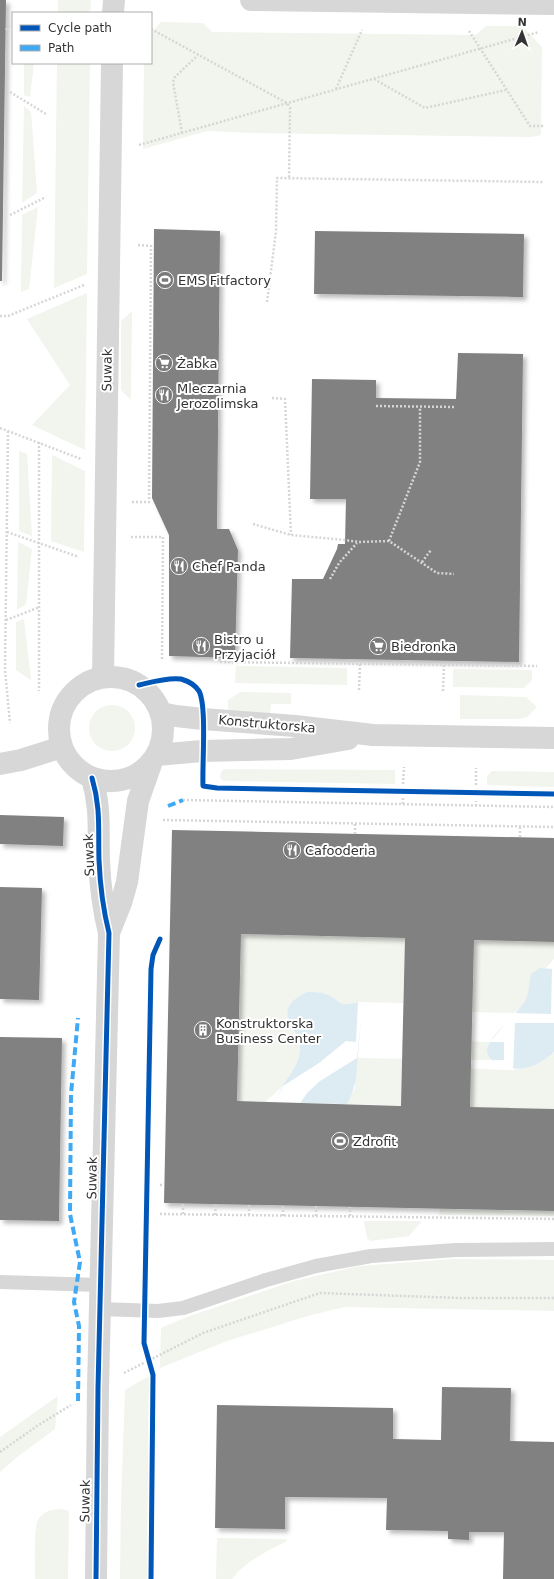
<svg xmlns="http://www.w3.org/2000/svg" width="554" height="1579" font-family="'DejaVu Sans',sans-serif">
<defs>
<filter id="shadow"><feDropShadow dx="3.5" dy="3.5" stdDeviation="2" flood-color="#0004"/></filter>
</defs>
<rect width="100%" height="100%" fill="#fff"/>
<!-- green -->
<path fill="#f1f5ed" d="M58 0H91L90 13H58Z
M161 22 203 23 212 32 476 35 486 26H522L542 47 541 135 531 137 252 133 207 131 143 149 144 63H151V33Z
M24 63H34L30 97 24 95Z
M57 63H90L87 274 54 288Z
M24 106 31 112 37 193 22 203Z
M38 207 29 289 21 292 22 215Z
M87 293 85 450 32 425 70 385 27 319Z
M132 311 131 400 121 390V321Z
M19 451 27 454 32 536 19 531Z
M52 455 85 471 84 552 51 541Z
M18 542 32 549 26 604 17 610Z
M24 619 31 680 16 670V622Z
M236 666 347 668V685L235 683Z
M453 669 532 670V680L524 688 453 687Z
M240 692 291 693V704H271L270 714 228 711V700Z
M460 695 526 697 537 707 527 717 519 719H460Z
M89 728a23 23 0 1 1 46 0a23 23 0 1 1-46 0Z
M226 769 395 770V784L225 781 222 780 220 777 222 770Z
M492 771 554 772V787L487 785V776Z
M241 934 405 938 403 1003 358 1002 348 1005 340 1003 327 994 316 992H307C302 999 292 1006 289 1014 285 1021 298 1036 300 1045 304 1068 280 1089 265 1102L237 1101Z
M474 940 554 942V959L546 968C527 969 532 986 526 999 524 1005 519 1009 514 1013L472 1012Z
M402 1040 490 1042C487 1049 487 1054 492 1060L420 1059 402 1050Z
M554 1052V1109L347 1104 355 1087 357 1058 412 1059V1067L513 1070C531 1067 541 1064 554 1052Z
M440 1209 554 1211V1216L439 1215Z
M364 1221H422L409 1236 371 1241 367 1238Z
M454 1259 554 1260V1311L345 1307 311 1315 227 1341 160 1368 161 1328 187 1317 294 1281 359 1266Z
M149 1376 147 1579H120L121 1504 125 1390Z
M58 1396 55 1429 16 1458 0 1472V1437Z
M61 1509 69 1511 68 1579H35C35 1567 34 1532 37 1522 41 1512 51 1509 61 1509Z
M217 1538 286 1539 287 1541C267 1551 246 1561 232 1579H216Z"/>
<!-- water -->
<path fill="#ddebf3" d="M540 968 554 969V1052C536 1068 518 1075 495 1062 491 1060 487 1056 487 1050 489 1035 517 1015 525 1001 529 993 529 984 531 974Z
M307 992C314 992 320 992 326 994 342 1000 336 1008 358 1002L362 1006 356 1080 351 1096 347 1104 275 1102C278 1097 280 1090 283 1085 290 1075 298 1065 300 1052 303 1029 266 1012 307 992Z"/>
<!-- pier -->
<path fill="#fff" d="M552 969H554V1023H515L513 1070 501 1066 492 1060H504V1042H490L514 1013 551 1014Z
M358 1002 362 1006V1011L357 1058 320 1081 308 1092 300 1103 275 1102 283 1086 319 1063 346 1041 356 1042Z"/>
<!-- building -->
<path fill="#818181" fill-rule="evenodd" filter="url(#shadow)" d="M0 0H6L2 281H0Z
M154 229 220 231 217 529H229L238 550 235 658 169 656V535L152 498Z
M315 231 524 234 523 297 314 294Z
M458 353 523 354 519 662 290 658 292 579H323L337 549 338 544H345L346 499H310L312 379 376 380V398L456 399Z
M0 815 64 817 63 846 0 844Z
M172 830 554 838V942L474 940 470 1107 554 1109V1211L164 1203ZM241 934 405 938 401 1106 237 1101Z
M0 887 42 888 39 1000 0 999Z
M0 1037 62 1038 59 1221 0 1220Z
M442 1387 511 1388 510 1441 554 1442V1579H503L504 1532H469V1540L448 1539V1531L386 1530 387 1498 285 1497V1529L215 1528 217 1405 393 1408V1439L441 1440Z"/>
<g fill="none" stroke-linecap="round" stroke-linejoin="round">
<!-- path -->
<path stroke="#d6d6d6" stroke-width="2.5" stroke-dasharray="2 2" stroke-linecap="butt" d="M151 29 287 103 290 108 289 179
M6 30 10 25
M469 31 530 126H545
M374 79 425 108 506 90
M336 89 362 30
M10 92 46 114
M182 133 173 82 175 77 198 55
M139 145 539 32
M10 215 46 197
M267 302 276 231 277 178 544 182
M0 316H8L84 285
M272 398 285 399 291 535
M376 406 456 407
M0 428 81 459
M8 431 5 670 10 723
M39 442V691
M132 502H149L151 246 137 245
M253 524 291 535 345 540 358 542 389 541 437 573 454 574
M7 532 79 557
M131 537H163L162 661
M389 541 420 462V407
M422 562 431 550
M330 579 339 563 357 543
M6 620 40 607
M220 662 537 666
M359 690 360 664
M443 691 444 665
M403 784 404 767
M476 785V768
M403 798V805
M183 800 554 807
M476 806V801
M163 820 554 827
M355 834V824
M520 837V826
M160 1185H164
M160 1214 554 1219
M183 1214V1204
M215 1215 216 1204
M249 1215V1205
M283 1216V1206
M316 1216V1206
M350 1216V1207
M124 1373 203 1333 320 1293 460 1298H554
M0 1452 37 1426 71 1405"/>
<!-- service -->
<path stroke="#d7d7d7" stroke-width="14" d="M0 1282 101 1285
M100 1309 158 1311 183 1308 266 1280 316 1266 371 1256 456 1250 554 1249"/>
<!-- minor -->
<path stroke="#d7d7d7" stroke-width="22" d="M251 0 554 4
M113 13 114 0
M59 729a52 52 0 1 1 104 0a52 52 0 1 1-104 0Z
M103 677 112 63
M161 713 176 716 203 719 295 726 373 735 554 738
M157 755 202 751 291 749 348 739
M0 764 21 760 62 747
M92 778C101 808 98 830 99 860 100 884 103 909 109 933L98 1388 96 1579
M109 933 121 903 127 882 138 801 151 764"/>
<!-- quiet -->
<path stroke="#3fa9f5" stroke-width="4" stroke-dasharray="8 4" stroke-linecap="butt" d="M168 806 183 800
M78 1401 79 1326 74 1302 80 1262 70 1214 71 1094 78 1018"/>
<defs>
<path id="cycleway" d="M139 685C152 682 168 677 181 679 188 681 195 685 199 691 207 706 202 765 203 786L217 788 554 794
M92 778C101 808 98 830 99 860 100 884 103 909 109 933L98 1388 96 1579
M151 1579 153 1375 144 1343 151 969 153 955 160 939"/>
</defs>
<!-- cycleway casing -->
<use href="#cycleway" stroke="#fff" stroke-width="8"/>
<!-- cycleway -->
<use href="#cycleway" stroke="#0057b8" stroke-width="5"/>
</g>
<!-- icons -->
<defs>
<symbol id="stadium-disc" viewBox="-11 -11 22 22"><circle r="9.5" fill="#7a7a7a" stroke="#fff"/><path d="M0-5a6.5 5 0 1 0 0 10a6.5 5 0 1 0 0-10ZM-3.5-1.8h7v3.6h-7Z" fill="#fff"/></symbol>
<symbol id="supermarket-disc" viewBox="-11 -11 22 22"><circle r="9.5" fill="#7a7a7a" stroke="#fff"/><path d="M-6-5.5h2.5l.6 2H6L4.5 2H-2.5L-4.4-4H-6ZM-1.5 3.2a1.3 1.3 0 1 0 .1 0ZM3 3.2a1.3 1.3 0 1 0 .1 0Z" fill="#fff"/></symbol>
<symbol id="restaurant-disc" viewBox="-11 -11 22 22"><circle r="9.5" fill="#7a7a7a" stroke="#fff"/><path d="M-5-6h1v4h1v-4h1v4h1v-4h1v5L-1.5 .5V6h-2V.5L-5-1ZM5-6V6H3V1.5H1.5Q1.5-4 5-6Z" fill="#fff"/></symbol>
<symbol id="building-disc" viewBox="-11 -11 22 22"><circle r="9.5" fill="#7a7a7a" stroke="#fff"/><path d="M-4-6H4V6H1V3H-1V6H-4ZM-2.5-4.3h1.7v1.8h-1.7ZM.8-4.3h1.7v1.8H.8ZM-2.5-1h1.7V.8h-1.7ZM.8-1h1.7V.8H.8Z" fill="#fff"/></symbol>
</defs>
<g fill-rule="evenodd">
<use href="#stadium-disc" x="155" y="270" width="20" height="20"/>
<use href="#supermarket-disc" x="154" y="353" width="20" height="20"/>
<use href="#restaurant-disc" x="154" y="385" width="20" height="20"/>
<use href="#restaurant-disc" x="169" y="556" width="20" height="20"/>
<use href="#restaurant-disc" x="191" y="636" width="20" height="20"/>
<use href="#supermarket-disc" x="368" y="636" width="20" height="20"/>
<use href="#restaurant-disc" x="282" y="840" width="20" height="20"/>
<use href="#building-disc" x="193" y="1020" width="20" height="20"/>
<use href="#stadium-disc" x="330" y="1131" width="20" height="20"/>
</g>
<g text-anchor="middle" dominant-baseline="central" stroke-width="4" stroke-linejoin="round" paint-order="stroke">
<!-- poi labels -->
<g font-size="13" fill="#333" stroke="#fff" text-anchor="start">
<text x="178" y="280">EMS Fitfactory</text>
<text x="177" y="363">Żabka</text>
<text x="177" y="388">Mleczarnia<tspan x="177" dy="15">Jerozolimska</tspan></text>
<text x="192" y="566">Chef Panda</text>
<text x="214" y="639">Bistro u<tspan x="214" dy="15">Przyjaciół</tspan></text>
<text x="391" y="646">Biedronka</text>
<text x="305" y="850">Cafooderia</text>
<text x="216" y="1023">Konstruktorska<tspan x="216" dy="15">Business Center</tspan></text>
<text x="353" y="1141">Zdrofit</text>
</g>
<!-- street labels -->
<g font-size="13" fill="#333" stroke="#fff">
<text transform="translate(107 370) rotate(-89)">Suwak</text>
<text transform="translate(267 724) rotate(5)">Konstruktorska</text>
<text transform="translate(89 855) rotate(-92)">Suwak</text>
<text transform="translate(92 1178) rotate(-89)">Suwak</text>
<text transform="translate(85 1501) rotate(-89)">Suwak</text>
</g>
</g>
<!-- legend -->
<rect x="12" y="12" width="140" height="52" fill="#ffffff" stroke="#adadad"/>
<rect x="20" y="25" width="20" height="6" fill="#0057b8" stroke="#adadad"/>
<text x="48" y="32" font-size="12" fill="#333333">Cycle path</text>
<rect x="20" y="45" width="20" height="6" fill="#3fa9f5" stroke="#adadad"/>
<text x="48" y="52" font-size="12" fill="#333333">Path</text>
<!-- north arrow -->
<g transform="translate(522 32) rotate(2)" stroke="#ffffff" stroke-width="3" paint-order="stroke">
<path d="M0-3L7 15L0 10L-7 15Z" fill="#333333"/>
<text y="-6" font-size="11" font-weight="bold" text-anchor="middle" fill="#333333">N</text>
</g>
</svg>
